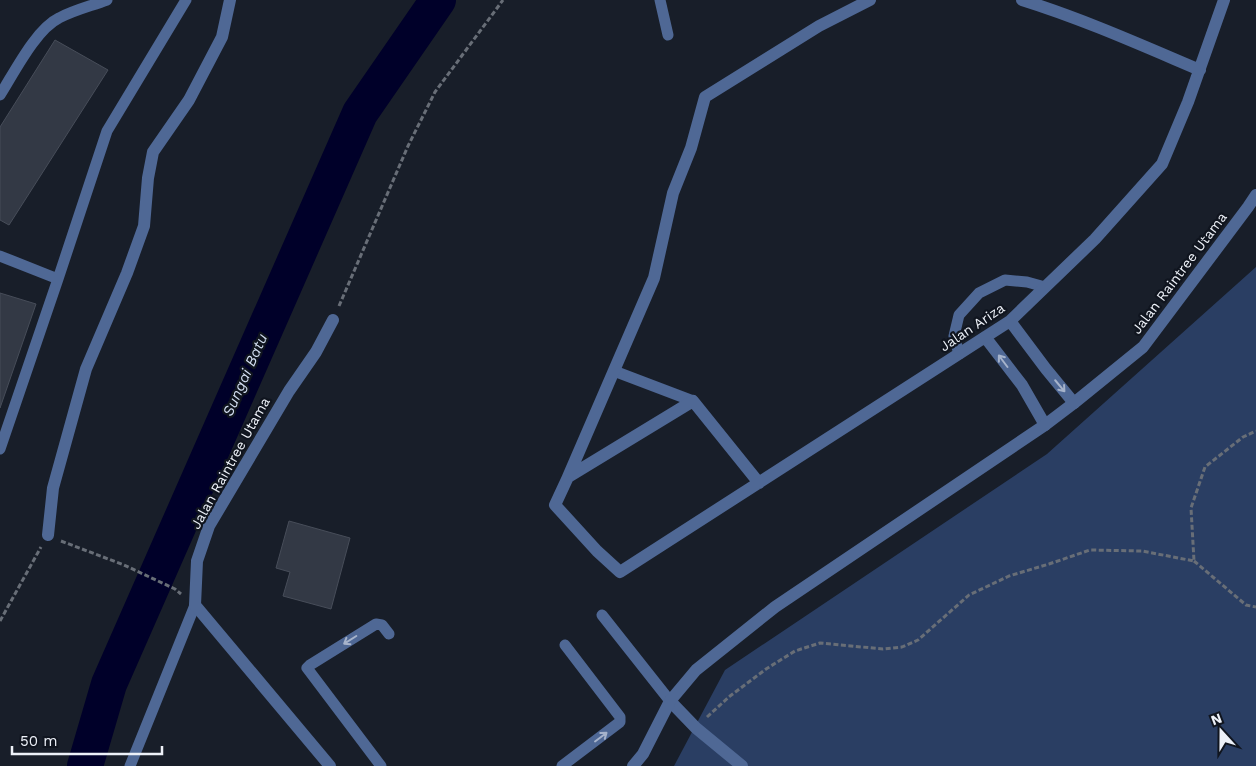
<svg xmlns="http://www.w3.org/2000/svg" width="1256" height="766" font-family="'Work Sans',sans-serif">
<rect width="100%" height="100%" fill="#181e29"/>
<!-- green -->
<path fill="#2a3e63" d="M1256 267V766H674L725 670 1047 454Z"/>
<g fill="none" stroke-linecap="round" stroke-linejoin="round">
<!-- river -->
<path stroke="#000029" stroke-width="36" d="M85 766 109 684 360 113 438 0"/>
</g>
<!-- building -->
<path fill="#333945" stroke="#474d59" d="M55 40 108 70 9 225 0 220V127Z
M0 293 36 304 0 408Z
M289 521 350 538 331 609 283 596 290 572 276 568Z"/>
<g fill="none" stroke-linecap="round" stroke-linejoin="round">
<!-- path -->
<path stroke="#686e77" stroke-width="3" stroke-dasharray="5 2.5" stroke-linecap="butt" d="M339 306 408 146 435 92 503 0
M61 541 124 565 175 589 181 594
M1194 561 1246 605 1256 607
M0 621 41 547
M707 717 730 696 766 669 795 651 820 643 883 649 902 647 918 640 969 595 1009 576 1049 564 1090 550 1142 551 1194 561 1191 508 1205 467 1243 437 1256 431"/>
<!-- service -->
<path stroke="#4f6895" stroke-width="11" d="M660 0 668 35
M0 95C14 73 36 29 59 18 74 10 91 6 107 0
M0 256 58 279
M959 354 954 336 959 315 979 293 1005 280 1027 282 1045 287
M614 371 693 401
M0 449 58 279 107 131 186 0
M602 615 670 701
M130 766 195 605
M381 766 307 668 310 665 376 624 382 625 389 634
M562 766 620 722V717L565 645"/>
<!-- minor -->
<path stroke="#4f6895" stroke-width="12" d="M1022 0C1083 19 1141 45 1200 70
M1010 321 1046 369 1074 403
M985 337 1022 385 1045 425
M568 477 654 278 673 193 691 148 705 97 819 26 870 0
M759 483 693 401 568 477 555 505 597 551 620 572 1010 321 1095 239 1162 164 1188 102 1224 0
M48 535 53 488 86 369 127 273 144 226 148 178 153 152 189 100 222 37 230 0
M670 701 696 728 742 766
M330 766 195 605 197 561 209 526 289 391 316 352 333 320"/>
<!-- tertiary -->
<path stroke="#4f6895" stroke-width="12" d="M633 766 643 754 670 701 696 670 775 607 1045 425 1074 403 1143 347 1248 207 1256 195"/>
</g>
<!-- one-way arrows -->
<defs><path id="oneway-shaft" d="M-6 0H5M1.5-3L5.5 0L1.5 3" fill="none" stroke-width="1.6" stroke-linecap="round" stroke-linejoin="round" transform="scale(1.25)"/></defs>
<g stroke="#a6b3cb">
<use href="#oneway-shaft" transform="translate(1003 361) rotate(-127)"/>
<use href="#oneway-shaft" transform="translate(1060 386) rotate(50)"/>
<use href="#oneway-shaft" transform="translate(350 640) rotate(148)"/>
<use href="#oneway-shaft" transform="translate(601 737) rotate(-37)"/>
</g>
<g text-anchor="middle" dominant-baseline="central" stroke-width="4.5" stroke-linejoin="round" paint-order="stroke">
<!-- street labels -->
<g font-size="14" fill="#edf1f8" stroke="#10151f">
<text transform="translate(1179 273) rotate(-53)">Jalan Raintree Utama</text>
<text transform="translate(972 327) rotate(-34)">Jalan Ariza</text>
<text transform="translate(230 463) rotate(-61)">Jalan Raintree Utama</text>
</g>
<!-- water labels -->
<g font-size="15" font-style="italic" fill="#d3def1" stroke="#10151f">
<text transform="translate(245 375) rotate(-66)">Sungai Batu</text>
</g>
</g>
<!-- north arrow -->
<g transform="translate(1221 731) rotate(339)" stroke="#10151f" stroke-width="4" paint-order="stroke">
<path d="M0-4L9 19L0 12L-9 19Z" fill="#edf1f8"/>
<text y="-8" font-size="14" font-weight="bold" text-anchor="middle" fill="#edf1f8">N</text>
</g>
<!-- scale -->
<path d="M12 746v8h150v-8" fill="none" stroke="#edf1f8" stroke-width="2.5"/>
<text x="20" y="746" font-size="15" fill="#edf1f8" stroke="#10151f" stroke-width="4" paint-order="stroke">50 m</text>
</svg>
